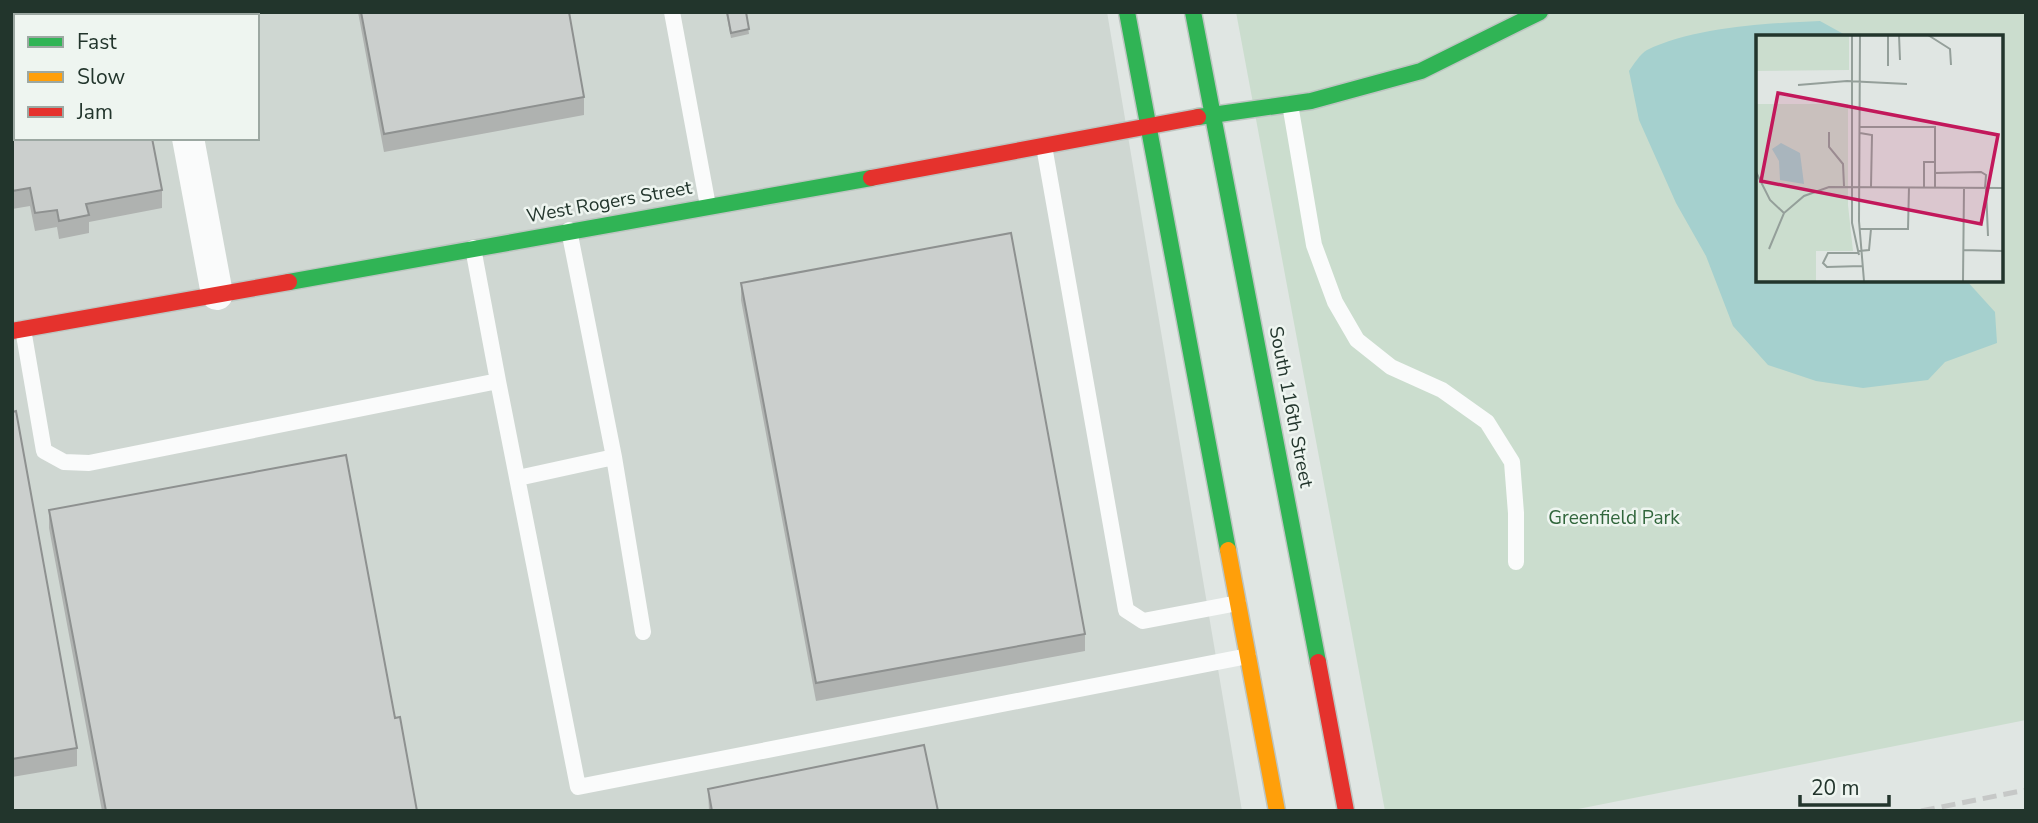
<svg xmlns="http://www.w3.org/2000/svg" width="2038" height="823" font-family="'Nunito Sans',sans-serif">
<rect width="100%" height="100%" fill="#e0e6e3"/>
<!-- built -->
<path fill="#cfd7d2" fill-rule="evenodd" d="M12 12H1107L1242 811H12ZM16 16H257V138H16Z"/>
<!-- green -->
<path fill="#cbddce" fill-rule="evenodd" d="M1236 12H2026V720L1568 811H1385ZM1758 37H2001V280H1758Z"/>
<!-- water -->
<path fill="#a5d0ce" d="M1820 21 1849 37H1758V280H1966L1995 312 1997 343 1945 362 1928 380 1863 388 1816 381 1768 365 1733 326 1706 256 1676 203 1639 120 1629 71C1634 64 1640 54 1647 50 1694 27 1769 23 1820 21Z"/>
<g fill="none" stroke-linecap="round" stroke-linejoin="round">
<defs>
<path id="fast" d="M1127 12 1228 550
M1193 12 1318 662
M1198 117 1311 101 1421 71 1540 12
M289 282 871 178"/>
<path id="slow" d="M1228 550 1277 811"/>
<path id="jam" d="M871 178 1198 117
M12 331 289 282
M1318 662 1346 811"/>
</defs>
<!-- fast casing -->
<use href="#fast" stroke="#bdc5c1" stroke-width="19"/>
<!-- slow casing -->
<use href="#slow" stroke="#bdc5c1" stroke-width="19"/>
<!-- jam casing -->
<use href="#jam" stroke="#bdc5c1" stroke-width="19"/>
<!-- lane -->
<path stroke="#fafbfb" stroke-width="16" d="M672 12 708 206
M1290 104 1314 245 1335 302 1357 340 1391 367 1442 390 1487 422 1512 462 1516 513V562
M1044 146 1126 610 1143 621 1238 603
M23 329 44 451 64 462 89 463 498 381 473 248
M498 381 578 787 1248 656
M614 457 643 632
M518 478 614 457 569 230"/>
<!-- street -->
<path stroke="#fafbfb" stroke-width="32" d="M164 12V16
M188 138 217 294"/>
<!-- fast -->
<use href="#fast" stroke="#30b455" stroke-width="16"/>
<!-- slow -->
<use href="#slow" stroke="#ff9f0a" stroke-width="16"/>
<!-- jam -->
<use href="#jam" stroke="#e5322d" stroke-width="16"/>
<!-- rail -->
<path stroke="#c6c8c7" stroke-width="5" stroke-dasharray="14 7" stroke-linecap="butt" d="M1921 811 2026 790"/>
</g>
<!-- wall -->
<path fill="#afb2b0" d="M12 12 162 190V208L89 222V233L59 239 57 227 35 231 30 206 12 209Z
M358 12H569L584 97V115L384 152Z
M726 12H746L749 34 731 38Z
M741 283 1085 634V651L816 701 741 300Z
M12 412 77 748V766L12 777Z
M49 510 395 718 417 811H102L49 528Z
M708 789 938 811H709Z"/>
<!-- building -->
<path fill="#cbcfcd" stroke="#8e9190" stroke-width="2" d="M12 12H128L129 16H16V138H152L162 190 86 204 89 215 59 221 57 210 35 213 30 188 12 191Z
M361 12H569L584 97 384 134Z
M727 12H746L749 29 731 33Z
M1011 233 1085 634 816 683 741 283Z
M16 411 77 748 12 759V412Z
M346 455 395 718 400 717 417 811H106L49 510Z
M924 745 938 811H712L708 789Z"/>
<g text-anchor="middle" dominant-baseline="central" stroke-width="5" stroke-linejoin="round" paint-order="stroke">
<!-- street labels -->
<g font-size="19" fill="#22352c" stroke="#eef5f0">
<text transform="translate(609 202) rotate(-10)">West Rogers Street</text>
<text transform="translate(1291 407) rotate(79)">South 116th Street</text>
</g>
<!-- park labels -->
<g font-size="19" fill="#31663c" stroke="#eef5f0">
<text x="1614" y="518">Greenfield Park</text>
</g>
</g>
<!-- overview -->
<g transform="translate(1756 35)">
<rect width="247" height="247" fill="#e0e6e3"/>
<path d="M0 0H93V35L0 36ZM0 69H92V170L97 216H60V246H0Z" fill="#cbddce"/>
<path d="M25 108 44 118 48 149 24 145 23 126 16 114Z" fill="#a5d0ce"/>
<path fill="none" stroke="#949f9a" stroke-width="2" d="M96 0V188L103 220M104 0 103 186 108 246M143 0 144 25M172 0 194 14 195 30M132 31V0M42 50 91 46 151 49M104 92H179V138M73 97V112L87 129 88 151M104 98 116 100 115 152M0 137 14 165 28 178M168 152V127H179M179 153V138L225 137 230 140 229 153M230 153 232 201M104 194H152L153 152M13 214 28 178 48 161 73 152 247 153M207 215 247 216M103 216 113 215 115 194M103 218H72L67 228 71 232 106 231M207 246 208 153"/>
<path fill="#c2185b" fill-opacity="0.15" stroke="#c2185b" stroke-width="3.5" d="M22 58 242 100 225 189 5 146Z"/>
<rect width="247" height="247" fill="none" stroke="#22352c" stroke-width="3.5"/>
</g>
<!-- border -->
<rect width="2038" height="823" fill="none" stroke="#22352c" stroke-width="28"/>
<!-- legend -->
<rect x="14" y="14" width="245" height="126" fill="#eef5f0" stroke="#9ca8a2" stroke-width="2"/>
<rect x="28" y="37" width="35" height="10" fill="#30b455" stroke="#9ca8a2" stroke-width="2"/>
<text x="77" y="49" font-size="21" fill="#22352c">Fast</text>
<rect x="28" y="72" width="35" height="10" fill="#ff9f0a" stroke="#9ca8a2" stroke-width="2"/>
<text x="77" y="84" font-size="21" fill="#22352c">Slow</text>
<rect x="28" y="107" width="35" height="10" fill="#e5322d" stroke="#9ca8a2" stroke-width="2"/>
<text x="77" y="119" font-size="21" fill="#22352c">Jam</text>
<!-- scale -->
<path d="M1800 795v10h89v-10" fill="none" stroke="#22352c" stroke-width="3.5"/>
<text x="1811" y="795" font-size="21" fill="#22352c" stroke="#eef5f0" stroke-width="5" paint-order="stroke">20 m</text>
</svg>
